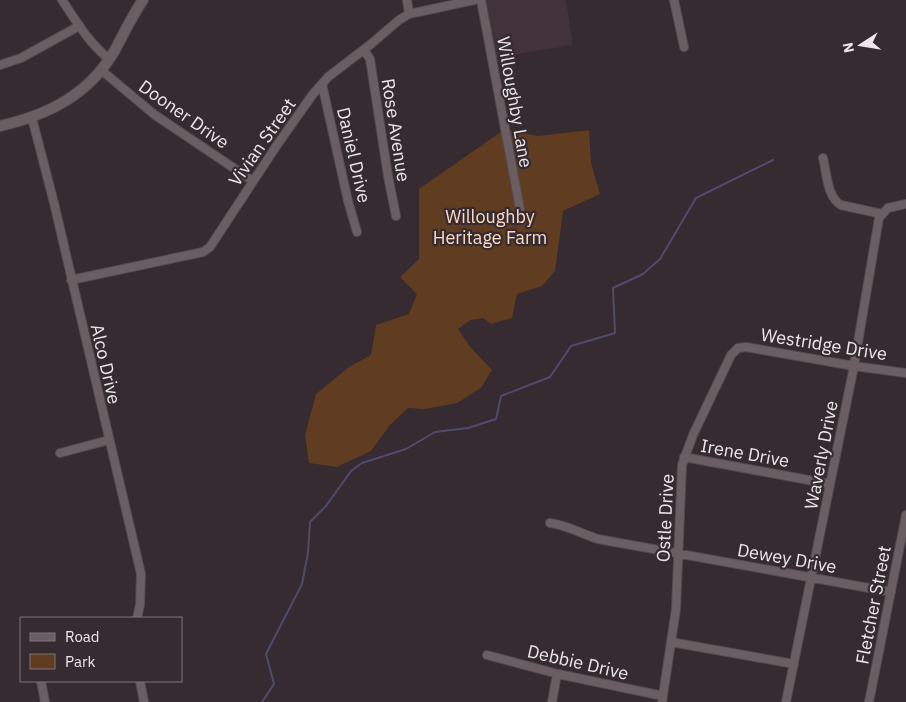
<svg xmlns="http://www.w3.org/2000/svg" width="906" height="702" font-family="'IBM Plex Sans',sans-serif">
<rect width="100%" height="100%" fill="#352b30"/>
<!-- built -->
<path fill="#42323a" d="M485 0H566L573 45 495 58Z"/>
<!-- green -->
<path fill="#603c20" d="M505 129 537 136 589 130 591 163 600 194 563 211 555 271 542 286 517 294 512 318 491 324 483 318 471 320 458 329 471 348 492 370 481 388 457 403 425 409 408 408 390 425 371 451 337 467 309 463 305 435 316 394 349 367 371 355 376 325 409 314 417 294 400 277 419 259V189Z"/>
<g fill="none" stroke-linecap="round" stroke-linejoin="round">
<!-- stream -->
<path stroke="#514a70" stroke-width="2" d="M262 702 274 684 266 654 302 584 308 553 310 522 326 506 351 471 362 463 406 449 435 432 468 428 496 419 501 396 550 377 571 346 615 333 613 288 643 274 660 259 696 198 773 160"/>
<defs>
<path id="minor" d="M62 0C76 21 89 43 109 59
M407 0 409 14
M481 0 520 209
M674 0 684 47
M364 50 370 59 388 176 396 216
M0 65 21 58 79 26
M101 70 155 115 253 181
M322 84 348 201 357 232
M32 118 54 203 141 574 140 605 137 618
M823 158C827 174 827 197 841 205L882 214
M71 280 203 252 210 247 277 145 313 94 328 77 371 44 399 20 409 14 474 0
M60 453 109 440
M684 457 830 484
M550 523C567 525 582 534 598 539L891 592
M671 642 794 664
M487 655 558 674 663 696
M41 681 45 702
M140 681 144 702
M552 702 557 674
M662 702 676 609 682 465 693 435 731 355 738 348 746 347 854 366 906 373
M786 702 854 366 879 218 888 208 906 204
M869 702 906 515"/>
<path id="tertiary" d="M0 126C48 115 89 95 115 50 124 33 132 16 143 0"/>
</defs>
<!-- minor casing -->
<use href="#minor" stroke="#534a4f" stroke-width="10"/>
<!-- tertiary casing -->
<use href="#tertiary" stroke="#534a4f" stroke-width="12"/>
<!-- minor -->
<use href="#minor" stroke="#6a5e63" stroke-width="8"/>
<!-- tertiary -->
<use href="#tertiary" stroke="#6a5e63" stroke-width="10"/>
</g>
<g text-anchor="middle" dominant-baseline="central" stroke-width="4.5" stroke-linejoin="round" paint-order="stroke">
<!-- street labels -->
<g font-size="18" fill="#eee7ea" stroke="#352b30">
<text transform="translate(515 102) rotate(80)">Willoughby Lane</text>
<text transform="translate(184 114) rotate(35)">Dooner Drive</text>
<text transform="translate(396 130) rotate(81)">Rose Avenue</text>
<text transform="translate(262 142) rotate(-55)">Vivian Street</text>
<text transform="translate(354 155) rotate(77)">Daniel Drive</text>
<text transform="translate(824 344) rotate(9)">Westridge Drive</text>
<text transform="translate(106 364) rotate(77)">Alco Drive</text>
<text transform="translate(745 453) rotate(10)">Irene Drive</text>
<text transform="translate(821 455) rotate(-79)">Waverly Drive</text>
<text transform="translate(665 518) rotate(-87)">Ostle Drive</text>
<text transform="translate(787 558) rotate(10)">Dewey Drive</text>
<text transform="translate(873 605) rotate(-79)">Fletcher Street</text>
<text transform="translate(578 662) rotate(13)">Debbie Drive</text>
</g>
<!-- park labels -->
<g font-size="18" fill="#fedcc4" stroke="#352b30">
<text x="490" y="216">Willoughby<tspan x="490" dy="21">Heritage Farm</tspan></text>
</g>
</g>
<!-- legend -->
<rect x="20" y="617" width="162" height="65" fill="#352b30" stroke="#7f767a"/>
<rect x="30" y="633" width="25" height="8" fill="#6a5e63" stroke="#7f767a"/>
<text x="65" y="642" font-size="15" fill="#eee7ea">Road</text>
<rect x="30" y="654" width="25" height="15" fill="#603c20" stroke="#7f767a"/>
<text x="65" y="667" font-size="15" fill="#eee7ea">Park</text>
<!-- north arrow -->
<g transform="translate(861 45) rotate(258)" stroke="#352b30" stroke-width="4" paint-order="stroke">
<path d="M0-4L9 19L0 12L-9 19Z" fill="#eee7ea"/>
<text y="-8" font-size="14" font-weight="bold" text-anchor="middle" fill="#eee7ea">N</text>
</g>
</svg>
